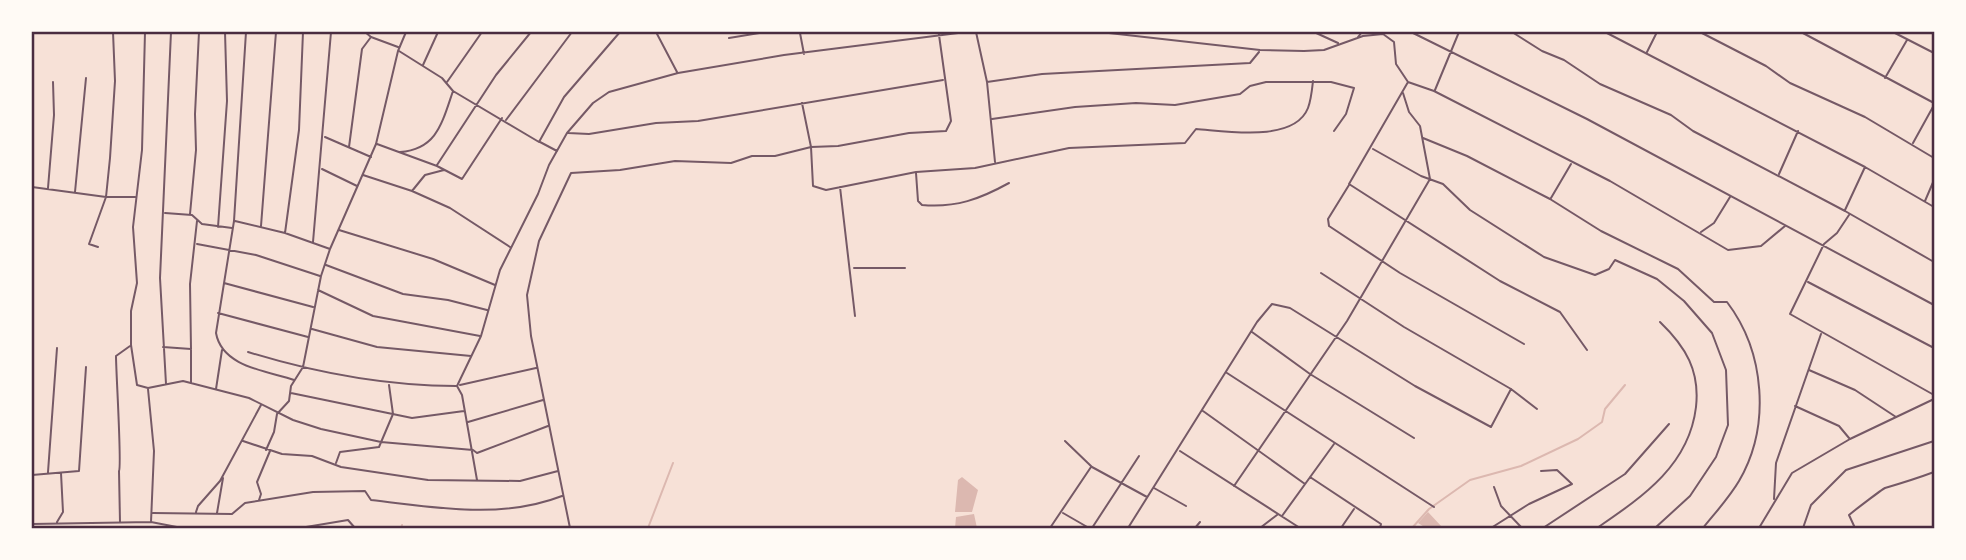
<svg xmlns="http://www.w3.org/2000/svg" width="1966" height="560" font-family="Arial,sans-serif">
<rect width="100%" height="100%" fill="#f7e1d7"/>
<!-- water -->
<path fill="#dcb8b0" d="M962 477 978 490 972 512H955L958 480Z
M1428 512 1442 527 1441 528H1426L1418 523Z
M974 514 977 528H955L956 517Z"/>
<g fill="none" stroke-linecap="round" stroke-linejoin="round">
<!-- stream -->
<path stroke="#dcb8b0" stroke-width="2" d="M401 528 402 525
M648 528 673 463
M1412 528 1429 509 1470 480 1521 466 1578 439 1602 422 1605 409 1625 385"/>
<!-- minor -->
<path stroke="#755966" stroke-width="2" d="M145 32 142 150 133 227 137 283 131 311V345L137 385 148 388 183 381 249 398 293 420 321 429 381 442 473 450 477 453 548 426
M246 32 234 221 216 333C222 367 267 371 294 380
M365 32 371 37 398 47
M656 32 677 72
M765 32H800
M976 32 987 82 995 162
M1100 32 1260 50 1304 51 1324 50 1363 36 1383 34 1394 42 1396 64 1408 82
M1314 32 1338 43
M1411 32 1587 119 1934 305
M1512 32 1542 51 1564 60 1600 84 1671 115 1693 131 1845 211 1934 262
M1605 32 1865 167 1934 207
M1700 32 1766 66 1790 83 1865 117 1934 158
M1801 32 1934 103
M1893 32 1934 53
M800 33 804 54
M1358 37 1362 32
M729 38 765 32
M399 51 442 78 453 91 539 142 564 97 620 32
M1647 52 1657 32
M423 65 438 32
M1885 78 1907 40
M447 82 482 32
M987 82 1042 74 1250 63 1259 52
M1435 90 1459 32
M802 103 811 147 813 186 826 190 916 172 975 168 1069 148 1185 143 1196 129C1226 131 1294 143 1308 108 1311 100 1312 90 1313 81
M992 119 1075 107 1136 103 1175 105 1240 94 1250 86 1266 82H1331L1354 88 1346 114 1334 131
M506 120 572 32
M568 133 589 134 656 123 698 121 943 80
M325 137 371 157
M1423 138 1467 156 1550 199 1601 231 1678 269 1714 302H1727C1765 352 1771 426 1739 481 1729 498 1715 513 1703 528
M540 142 557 151
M1913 143 1934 105
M377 144 437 166 462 179 502 118
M349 147 362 49 371 37
M1373 149 1421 176 1443 184 1470 210 1544 257 1595 275 1609 269 1615 260 1657 279 1684 301 1712 333 1726 370 1728 425 1716 457 1690 496 1655 528
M400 152C437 149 442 123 453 91
M437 165 496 75 531 32
M322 169 357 186
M916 173 918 201 922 205C956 208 980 199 1009 183
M1779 174 1798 131
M363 175 412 191 450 208 510 247
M1349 185 1328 219 1329 226 1400 273 1524 344
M32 187 106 197H135
M840 187 855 316
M48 188 54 115 53 82
M412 191 425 175 444 170
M75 192 86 78
M1551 198 1571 164
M1925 201 1934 180
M1845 210 1865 167
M165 213 192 215 202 224 232 228
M190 214 196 150 195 114 199 32
M1849 215 1837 233 1824 244 1790 314 1934 395
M235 221 285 233 330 249
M261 226 276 32
M218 227 227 101 225 32
M339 230 433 259 495 285
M1701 232 1714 223 1730 197
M285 233 299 130 303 32
M313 242 331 32
M197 244 256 255 320 276
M98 247 89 244 106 197 110 158 115 81 113 32
M326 265 403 294 448 300 487 310
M854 268H905
M1321 273 1404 327 1511 389 1537 409
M1808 282 1934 348
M224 283 313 307
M318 290 373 316 480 336
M218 313 308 337
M312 329 377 347 471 356
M1252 332 1310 374 1414 438
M163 347 191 349 190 284 197 221
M1587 350 1560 312 1500 281 1349 184 1408 82 1434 91 1610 181 1728 250 1761 246 1785 226
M248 352C316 373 385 386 456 386
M1809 370 1855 390 1896 417
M1227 373 1434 507
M191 383V350
M166 384 160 278 171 32
M460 385 536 368
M457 386 481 336 500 270 538 194 549 165 567 133 593 103 609 92 678 73 784 55 966 32
M457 386 462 395 477 480
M148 389 154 451 151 522
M216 389 222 350
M291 393 412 418 464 411
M1795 406 1839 426 1849 438
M1203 411 1305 484
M468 422 543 400
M243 441 282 454 312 456 341 467 428 480 520 481 558 471
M1065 441 1092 467 1147 497
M266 450 274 432 277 414 289 401 291 386 303 367 321 276 330 249 376 144 398 51 406 32
M1180 451 1300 528
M336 463 340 452 379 447 393 414 389 385
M48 472 57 348
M32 475 79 471 86 367
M1310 477 1381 524 1380 528
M1234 486 1347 321 1430 179 1420 126 1409 112 1403 93
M1494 487 1501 506 1522 528
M1154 488 1186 506
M1774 499 1776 463 1821 334
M259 500 261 494 257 482 270 451
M196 512 198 506 220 481 261 405
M153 513 232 514 245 503 313 492 365 491 371 500C435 507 500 520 562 496
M217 513 223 478
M1063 513 1089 528
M1282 516 1334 444
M57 522 63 512 61 473
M120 522 119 471C122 466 116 373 116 356L130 346
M32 524 151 522 182 528
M300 528 348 520 355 528
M570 528 531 336 527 295 539 241 571 173 620 170 675 161 731 163 752 156H775L811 147 838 146 909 133 946 131 951 121 939 35
M1050 528 1091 467
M1092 528 1139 456
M1128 528 1257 322 1272 304 1290 308 1415 386 1491 427 1511 389
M1195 528 1200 522
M1260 528 1277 515
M1341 528 1354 509
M1491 528 1529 504 1572 484 1557 470 1541 471
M1543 528 1625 474 1669 424
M1597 528C1642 497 1689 466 1696 407 1700 371 1686 347 1660 322
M1759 528 1792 473 1850 439 1934 399
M1803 528 1811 505 1846 470 1934 441
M1855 528 1849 515C1855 510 1881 490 1885 488 1902 483 1918 478 1934 472"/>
</g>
<!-- border -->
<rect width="1966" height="560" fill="none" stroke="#fffaf5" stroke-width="66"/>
<rect x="33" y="33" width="1900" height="494" fill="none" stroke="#4a2c40" stroke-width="2.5"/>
</svg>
